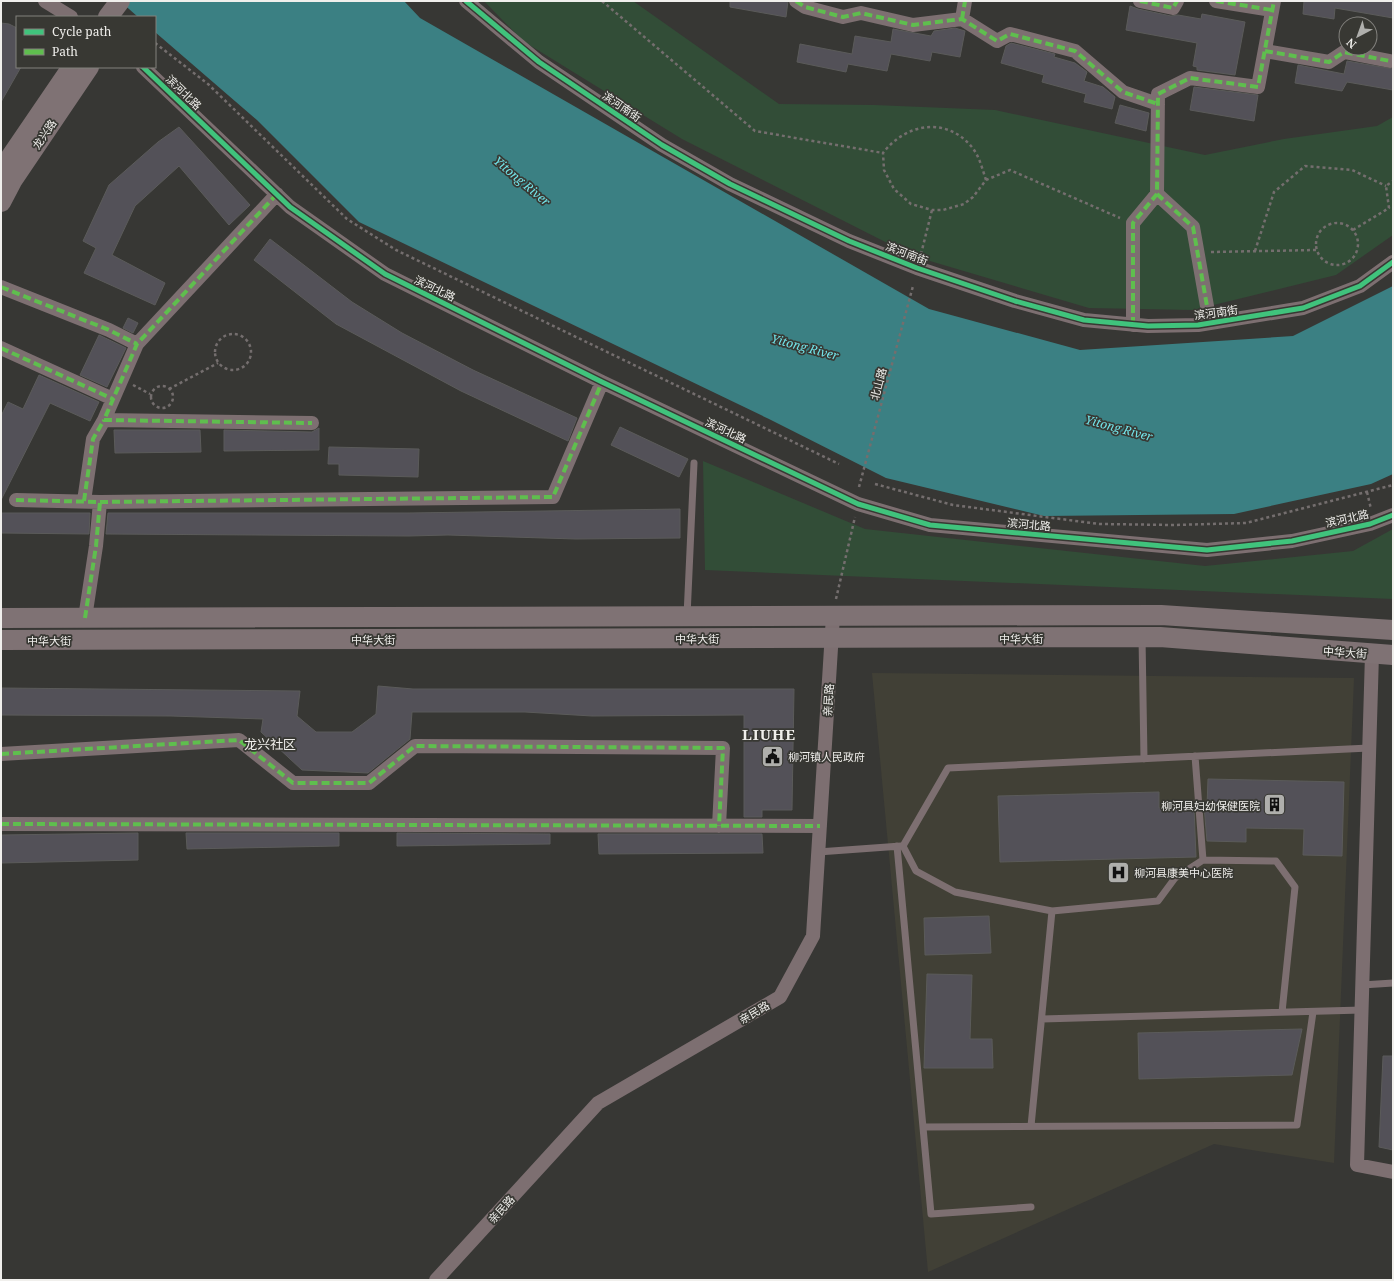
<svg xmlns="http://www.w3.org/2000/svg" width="1394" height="1281" font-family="'Noto Serif','Noto Sans SC',serif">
<rect width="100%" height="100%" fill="#373734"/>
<!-- built -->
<path fill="#414036" d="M872 673 1354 678 1334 1163 1214 1144 928 1272Z"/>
<!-- green -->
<path fill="#324d37" d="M484 1H633L779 104 874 105 995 110 1205 155 1284 139 1377 126 1393 117V235L1336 275 1193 310 1089 308 913 256 682 139 523 41Z
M703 461 865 529 1205 566 1353 551 1393 529V599L705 570Z"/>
<!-- water -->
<path fill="#3b8083" d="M120 1H404L420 18 929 309 1080 350 1293 336 1393 286V474L1371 484 1234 514 1044 516 886 478 769 419 359 222 257 120 155 32V17H138Z"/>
<!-- building -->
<path fill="#535158" stroke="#5b5b5a" d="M730 1H788L786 17 730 7Z
M1304 1H1393V18L1335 8 1334 19 1303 14Z
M1130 6 1138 9 1171 16 1178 15 1201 19 1202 14 1245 22 1235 75 1197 70V67L1193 66 1197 43 1126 30Z
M1 23 9 24 17 28V67H21L1 102Z
M955 28 965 31 960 57 932 52 930 61 891 54 887 71 848 64 846 72 797 62 800 44 852 54 855 36 891 42 893 29 931 36 934 31Z
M1011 43 1055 54 1054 57 1075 63 1087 72 1084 81 1103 87 1115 97 1112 109 1084 102 1086 94 1042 82 1044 75 1001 63 1006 46Z
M1347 61 1393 69V90L1347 82 1342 91 1295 83 1298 65 1344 74Z
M1194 87 1258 95 1254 121 1190 110Z
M1120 105 1149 113 1146 131 1115 123Z
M179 127 250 205 229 225 179 166 135 206 112 255 165 283 155 305 84 273 96 248 83 241 109 185 158 142Z
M270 239 352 302 402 333 473 370 577 418 568 441 461 391 336 324 254 260Z
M128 318 138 323 133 333 123 328Z
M99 335 126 348 107 387 80 375Z
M39 375 99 402 90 421 50 403 1 500V416L8 402 23 409Z
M620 427 688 459 679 477 611 445Z
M319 428V450L224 451V430L312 432Z
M114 430H200L201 452 115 453Z
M329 447 419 449 418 477 339 475V464H328Z
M680 509V538L576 539 448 535 409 536 106 534 108 513H408Z
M1 513H90L89 534 1 533Z
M378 686 413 689H794L792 810H762V817H744V715L592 716 525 712H412L410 739 368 773 302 770 261 732 263 719 171 716 1 715V688L300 691 297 716 316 732H352L376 714Z
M1208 779 1344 782 1342 856 1303 855 1304 829 1246 828V842L1207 841 1204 806H1207Z
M1159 792V808L1194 807 1196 857 1000 862 998 796Z
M138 833V860L1 863V835Z
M186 833H339V846L187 849Z
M397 833 550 834V844L397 846Z
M598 834H762L763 853 599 854Z
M989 916 991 953 925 955 924 918Z
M927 974 972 975 970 1039H992L993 1068H924Z
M1302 1029 1292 1075 1139 1079 1138 1033Z
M1383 1056H1393V1150L1379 1147Z"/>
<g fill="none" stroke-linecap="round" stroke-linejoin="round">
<!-- path -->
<path stroke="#746e6e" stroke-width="2.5" stroke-dasharray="3 3" stroke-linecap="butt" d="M602 1 755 131 883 153
M155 43 208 84 347 219 396 250 839 464
M986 180C982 168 979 155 971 146 945 116 905 124 883 153L884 170 894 189 911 204 932 210H943L964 204 973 197 986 180 1010 170 1120 218
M1316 244a21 21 0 1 1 42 0a21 21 0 1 1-42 0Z
M1353 230 1389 208 1386 186 1393 181
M1255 251 1274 192 1305 166 1352 170 1386 186
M1211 252 1316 250
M921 254 932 210
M215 352a18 18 0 1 1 36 0a18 18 0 1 1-36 0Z
M133 385 150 394
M151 397a11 11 0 1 1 22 0a11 11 0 1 1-22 0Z
M169 389 218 363
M875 484 953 505 1099 524 1173 525 1246 523 1393 485
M1367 492 1371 509
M836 599 855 517"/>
<!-- lane -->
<path stroke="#7d6f71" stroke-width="7" d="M687 616 694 463
M1142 637 1144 759
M1195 756 1203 860
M897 846 931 1214 1031 1207
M818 852 901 846
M1052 911 1158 901 1175 878 1203 860 1276 861 1295 887 1282 1012
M1362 985 1393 983
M1042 1019 1362 1010
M1031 1126 1052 911 955 892 916 871 903 846 948 768 1369 748
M923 1127 1297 1125 1313 1012"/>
<!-- street -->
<path stroke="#7d6f71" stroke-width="14" d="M45 1 71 17
M466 1 539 62 662 145 730 184 849 241 917 268 1015 301 1084 320 1148 326 1198 325 1303 308 1360 286 1393 262
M796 1 805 7 843 17 861 13 913 25 962 19 997 41 1010 34 1075 51 1123 92 1158 104
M1140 1 1173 8 1177 1
M1216 1 1272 10
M962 19 965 1
M1265 51 1329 62 1344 52 1390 61
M143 67 290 207 385 274 602 382 858 504 930 525 1207 550 1292 541 1370 524 1393 515
M277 194 137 344 104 420 312 423
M1157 194 1193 227 1210 323
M1 287 109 330 137 344
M1133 325V223L1157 194 1158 94 1190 78 1258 87 1274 1
M1 348 113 399
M16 500 100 502 553 497 602 382
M84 501 93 439 104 420
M85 618 96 546 100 502
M1372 654 1357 1165 1393 1172
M1 754 239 740 293 783H369L415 746 723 748 719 826
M1 824 820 826
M436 1280 598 1103 780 997 813 936 833 616"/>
<!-- secondary -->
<path stroke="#7f7274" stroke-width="20" d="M108 17 120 1
M1 171 72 67
M1 202 12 181 89 67
M1 618 1161 615 1393 630
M1 640 1160 637 1393 655"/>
<!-- path-bridge -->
<path stroke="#746e6e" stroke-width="2.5" stroke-dasharray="3 3" stroke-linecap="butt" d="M859 487 913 286"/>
<!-- quiet -->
<path stroke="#5fbe4e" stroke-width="4" stroke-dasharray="8 4" stroke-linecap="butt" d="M796 1 805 7 843 17 861 13 913 25 962 19 997 41 1010 34 1075 51 1123 92 1158 104
M1140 1 1173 8 1177 1
M1216 1 1272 10
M962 19 965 1
M1265 51 1329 62 1344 52 1390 61
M277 194 137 344 104 420 312 423
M1157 194 1193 227 1210 323
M1 287 109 330 137 344
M1133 325V223L1157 194 1158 94 1190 78 1258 87 1274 1
M1 348 113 399
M16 500 100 502 553 497 602 382
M84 501 93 439 104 420
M85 618 96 546 100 502
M1 754 239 740 293 783H369L415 746 723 748 719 826
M1 824 820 826"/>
<defs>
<path id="cycleway" d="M466 1 539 62 662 145 730 184 849 241 917 268 1015 301 1084 320 1148 326 1198 325 1303 308 1360 286 1393 262
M143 67 290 207 385 274 602 382 858 504 930 525 1207 550 1292 541 1370 524 1393 515"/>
</defs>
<!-- cycleway casing -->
<use href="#cycleway" stroke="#383833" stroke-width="8"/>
<!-- cycleway -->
<use href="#cycleway" stroke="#40c37c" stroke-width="5"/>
</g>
<!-- icons -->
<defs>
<symbol id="civic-square" viewBox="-11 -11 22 22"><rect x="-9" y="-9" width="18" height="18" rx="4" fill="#afafac" stroke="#383833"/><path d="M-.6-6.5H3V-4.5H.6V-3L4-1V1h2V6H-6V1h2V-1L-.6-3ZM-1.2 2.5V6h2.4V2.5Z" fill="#111"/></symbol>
<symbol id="building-square" viewBox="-11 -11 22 22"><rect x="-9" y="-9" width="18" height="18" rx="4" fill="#afafac" stroke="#383833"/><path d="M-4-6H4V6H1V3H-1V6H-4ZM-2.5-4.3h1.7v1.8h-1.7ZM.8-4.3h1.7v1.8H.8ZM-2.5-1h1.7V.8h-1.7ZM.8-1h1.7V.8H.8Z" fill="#111"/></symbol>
<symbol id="hospital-square" viewBox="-11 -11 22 22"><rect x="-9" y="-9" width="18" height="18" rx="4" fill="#afafac" stroke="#383833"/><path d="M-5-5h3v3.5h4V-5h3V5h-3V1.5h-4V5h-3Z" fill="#111"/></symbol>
</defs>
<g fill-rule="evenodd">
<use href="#civic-square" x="760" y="744" width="25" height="25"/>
<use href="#building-square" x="1262" y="792" width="25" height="25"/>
<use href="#hospital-square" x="1106" y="860" width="25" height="25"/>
</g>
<g text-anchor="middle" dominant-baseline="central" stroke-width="3.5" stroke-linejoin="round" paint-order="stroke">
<!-- street labels -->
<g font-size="11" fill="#f0efec" stroke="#383833">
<text transform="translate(184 92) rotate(44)">滨河北路</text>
<text transform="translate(622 106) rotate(34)">滨河南街</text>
<text transform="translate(44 134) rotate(-56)">龙兴路</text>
<text transform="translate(907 253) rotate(21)">滨河南街</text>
<text transform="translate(435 288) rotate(26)">滨河北路</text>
<text transform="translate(1216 312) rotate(-8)">滨河南街</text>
<text transform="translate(878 384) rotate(-75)">北山路</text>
<text transform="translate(726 430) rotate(25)">滨河北路</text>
<text transform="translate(1347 518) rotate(-13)">滨河北路</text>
<text transform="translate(1029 524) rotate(5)">滨河北路</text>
<text x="697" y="638">中华大街</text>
<text x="1021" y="638">中华大街</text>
<text x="373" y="639">中华大街</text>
<text x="49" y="640">中华大街</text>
<text transform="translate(1345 652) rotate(4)">中华大街</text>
<text transform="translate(828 700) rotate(-86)">亲民路</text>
<text transform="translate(754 1012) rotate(-30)">亲民路</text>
<text transform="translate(501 1209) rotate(-48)">亲民路</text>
</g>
<!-- poi labels -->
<g font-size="11" fill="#f0efec" stroke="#383833" text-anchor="start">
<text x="788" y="756">柳河镇人民政府</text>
<text x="1260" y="805" text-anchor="end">柳河县妇幼保健医院</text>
<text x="1134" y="872">柳河县康美中心医院</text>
</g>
<!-- water labels -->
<g font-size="12" font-style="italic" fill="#73e6eb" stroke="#383833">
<text transform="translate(522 181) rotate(40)">Yitong River</text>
<text transform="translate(805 347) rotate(15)">Yitong River</text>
<text transform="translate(1119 428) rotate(15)">Yitong River</text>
</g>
<!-- quarter labels -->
<g font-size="13" fill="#f0efec" stroke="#383833">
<text x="270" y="744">龙兴社区</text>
</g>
<!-- district labels -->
<g font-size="15" font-weight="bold" letter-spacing="1" fill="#f0efec" stroke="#383833">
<text x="769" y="734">LIUHE</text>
</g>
</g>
<!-- border -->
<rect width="1394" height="1281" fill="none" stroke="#f0efec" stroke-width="4"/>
<!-- legend -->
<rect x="16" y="16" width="140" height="52" fill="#383833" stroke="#82817d"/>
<rect x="24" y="29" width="20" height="6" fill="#40c37c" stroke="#82817d"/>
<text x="52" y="36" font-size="12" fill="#f0efec">Cycle path</text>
<rect x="24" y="49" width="20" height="6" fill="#5fbe4e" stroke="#82817d"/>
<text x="52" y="56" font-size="12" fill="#f0efec">Path</text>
<!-- north arrow -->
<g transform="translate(1358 36) rotate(221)"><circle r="19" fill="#383833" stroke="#82817d"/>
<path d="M0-3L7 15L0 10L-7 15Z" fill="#afafac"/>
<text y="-6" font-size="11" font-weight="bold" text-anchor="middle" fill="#f0efec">N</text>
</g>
</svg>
